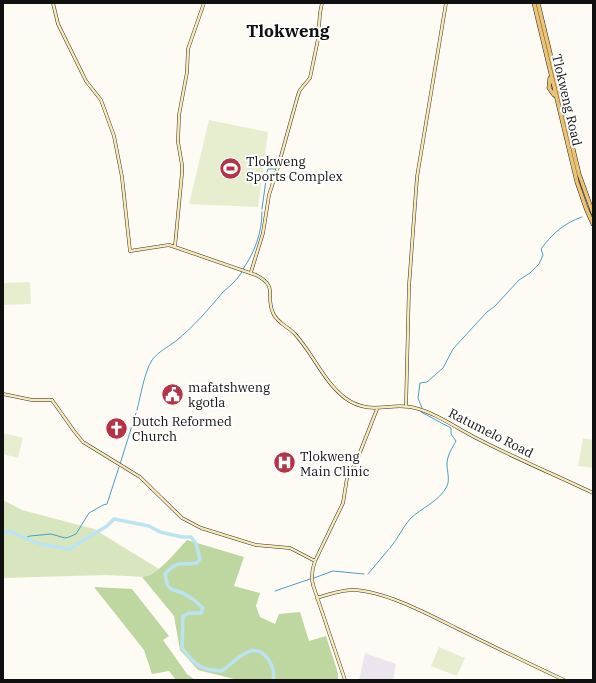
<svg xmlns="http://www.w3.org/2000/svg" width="596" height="683" font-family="'IBM Plex Serif',serif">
<rect width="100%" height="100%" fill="#fefbf4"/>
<!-- industrial -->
<path fill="#ece5ed" d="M365 653 396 664 393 680H359Z"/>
<!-- green -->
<path fill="#d8e6bf" d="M3 500 22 510 94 529 159 569 146 577 106 575 3 578Z"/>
<!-- forest -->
<path fill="#bed6a0" d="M187 540 244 557 234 586 260 593 256 606 260 617 275 624 279 614 300 612 309 641 326 636 338 673V680H238L198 670 180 650 174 616 142 577C158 576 176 551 187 540Z
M94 587 132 589 169 636 163 640 187 674 195 680H176L169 671 152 674 144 650Z"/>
<!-- pitch -->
<path fill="#e7eed0" d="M209 120 268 132 258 207 189 204Z
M30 282 31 304 3 305V283Z
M3 433 23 438 18 458 3 454Z
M583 438 593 440V468L578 466Z
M439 647 465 658 457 676 431 666Z"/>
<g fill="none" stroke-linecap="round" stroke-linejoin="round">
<!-- stream -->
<path stroke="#4a9fc2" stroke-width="1" d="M262 209 267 172 268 169H275
M243 269C255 252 262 232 262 212
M422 408 418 398 420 383 427 382 443 368 453 349 474 326 487 312 495 306 519 280 530 273 539 264 543 255 541 249C552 234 564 223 582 217
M137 410C141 395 144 373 152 360 159 351 168 347 176 341 194 326 208 310 223 292 230 286 237 280 242 272
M120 464 136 413
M25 538 30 536 51 534 65 538 69 537 76 534 89 513 103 505 107 504 119 467
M390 548C398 539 402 528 410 519 422 507 439 502 447 486 450 480 447 471 447 464 447 456 452 448 456 441L451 434V428L421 412V411
M368 574 389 549
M314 578 333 571 364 574
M275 591 310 579"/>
<!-- river -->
<path stroke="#bce3f1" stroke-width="3.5" d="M3 534 9 531 40 544 69 549 107 526 114 519 149 526 160 532 182 537H191L196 543 200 559 197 563C180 566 178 559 165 574L167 584 171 589 183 593 194 600 203 608 201 613H189L183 616 182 648C197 666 197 669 222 671 236 661 253 638 268 659 273 666 275 672 273 680"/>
<defs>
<path id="secondary" d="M53 3 58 24 86 81 101 100 114 136 122 177 130 251 169 245 256 275C279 287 265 295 273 313 277 323 287 326 294 333 313 353 323 381 345 398 371 417 391 401 415 408 436 413 458 429 478 439 515 458 555 475 593 493
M175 246 182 173V165L178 142 179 115 187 72 188 49 204 3
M251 272 263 233 269 195 278 167 298 95 300 90 310 78 318 39 320 13 322 3
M3 394 32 400H52L74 431 83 442 140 477 182 518 201 528 256 545 290 548 315 561
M406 406 409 286 417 177 446 3
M317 598C329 594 341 590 353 590 385 591 428 614 456 628 492 646 528 663 564 680
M345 680 313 585C311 576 312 569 315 561L343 503 347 478 357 460 377 409"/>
<path id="primary" d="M534 3 577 182 586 208 593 224
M538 3 579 174 593 213
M550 78 549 88 554 95"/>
</defs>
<!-- secondary casing -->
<use href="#secondary" stroke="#323232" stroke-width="3.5"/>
<!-- primary casing -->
<use href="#primary" stroke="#212121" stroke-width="4.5"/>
<!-- secondary -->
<use href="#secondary" stroke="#f8e9b5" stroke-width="2.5"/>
<!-- primary -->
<use href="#primary" stroke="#ecc375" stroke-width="3.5"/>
</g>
<!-- icons -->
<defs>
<symbol id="stadium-disc" viewBox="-11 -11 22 22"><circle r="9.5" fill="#b43347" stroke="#fff"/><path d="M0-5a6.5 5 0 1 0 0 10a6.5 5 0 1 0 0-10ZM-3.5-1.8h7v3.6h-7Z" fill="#fff"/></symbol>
<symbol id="civic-disc" viewBox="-11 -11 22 22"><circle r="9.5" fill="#b43347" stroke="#fff"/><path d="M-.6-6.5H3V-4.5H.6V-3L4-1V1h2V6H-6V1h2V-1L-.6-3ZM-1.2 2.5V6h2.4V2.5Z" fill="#fff"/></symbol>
<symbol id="church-disc" viewBox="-11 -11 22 22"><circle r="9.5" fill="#b43347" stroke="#fff"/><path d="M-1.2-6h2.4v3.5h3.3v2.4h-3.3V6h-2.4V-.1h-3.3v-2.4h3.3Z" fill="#fff"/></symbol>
<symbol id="hospital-disc" viewBox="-11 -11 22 22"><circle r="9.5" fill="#b43347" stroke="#fff"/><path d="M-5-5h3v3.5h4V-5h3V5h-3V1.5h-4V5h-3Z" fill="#fff"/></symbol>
</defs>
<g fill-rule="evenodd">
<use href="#stadium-disc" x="218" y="156" width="25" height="25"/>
<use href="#civic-disc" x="160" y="382" width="25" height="25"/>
<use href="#church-disc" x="104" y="416" width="25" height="25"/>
<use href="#hospital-disc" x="272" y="450" width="25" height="25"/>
</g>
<g text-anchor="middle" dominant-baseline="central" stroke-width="4" stroke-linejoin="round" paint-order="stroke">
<!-- street labels -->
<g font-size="13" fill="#101010" stroke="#fff">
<text transform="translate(567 100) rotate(77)">Tlokweng Road</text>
<text transform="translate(491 433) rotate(27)">Ratumelo Road</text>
</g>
<!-- poi labels -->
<g font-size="13" fill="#101010" stroke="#fff" text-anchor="start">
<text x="246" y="161">Tlokweng<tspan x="246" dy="15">Sports Complex</tspan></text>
<text x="188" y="387">mafatshweng<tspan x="188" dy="15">kgotla</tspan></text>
<text x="132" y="421">Dutch Reformed<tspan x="132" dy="15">Church</tspan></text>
<text x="300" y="456">Tlokweng<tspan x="300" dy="15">Main Clinic</tspan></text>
</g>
<!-- district labels -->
<g font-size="17" font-weight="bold" fill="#101010" stroke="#fff">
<text x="288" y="31">Tlokweng</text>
</g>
</g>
<!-- border -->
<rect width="596" height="683" fill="none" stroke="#101010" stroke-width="8"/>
</svg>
